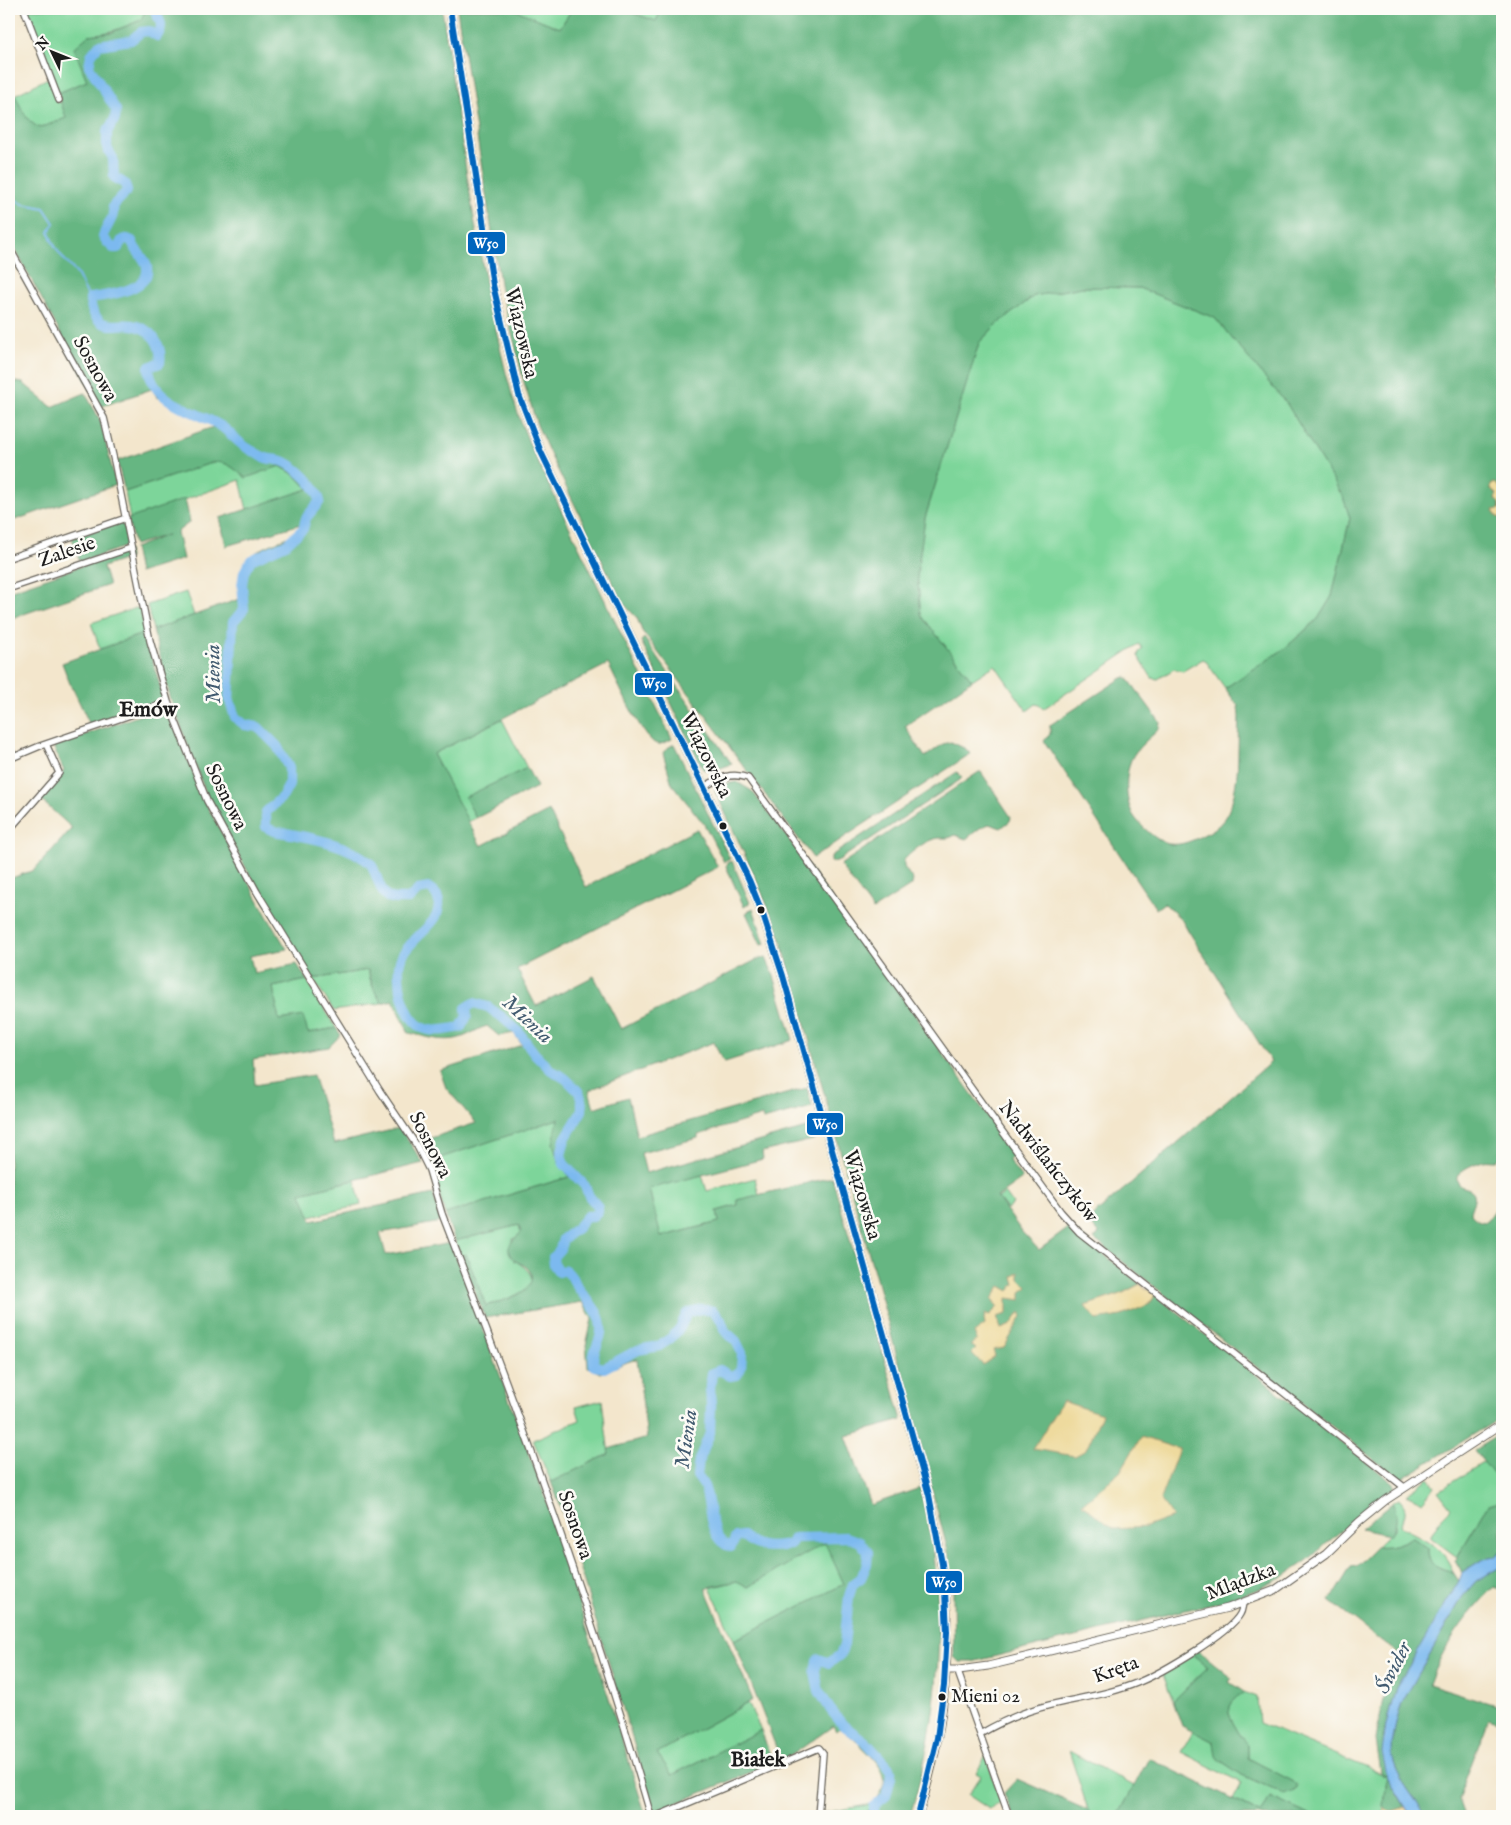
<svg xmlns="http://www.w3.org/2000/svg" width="1511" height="1825" font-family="'IM FELL English',serif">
<rect width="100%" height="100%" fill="#fdfcf7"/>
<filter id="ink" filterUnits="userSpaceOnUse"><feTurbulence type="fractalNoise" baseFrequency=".02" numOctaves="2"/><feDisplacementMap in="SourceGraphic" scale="10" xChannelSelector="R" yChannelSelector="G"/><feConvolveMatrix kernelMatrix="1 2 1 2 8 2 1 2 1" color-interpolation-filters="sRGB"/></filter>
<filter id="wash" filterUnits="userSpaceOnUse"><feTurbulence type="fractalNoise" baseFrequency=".0096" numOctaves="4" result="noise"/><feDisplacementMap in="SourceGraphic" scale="20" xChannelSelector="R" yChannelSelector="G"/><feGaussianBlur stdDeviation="1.12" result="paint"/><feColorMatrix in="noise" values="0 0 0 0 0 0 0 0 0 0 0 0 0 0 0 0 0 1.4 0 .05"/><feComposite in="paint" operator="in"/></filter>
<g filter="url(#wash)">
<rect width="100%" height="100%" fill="#f3e6cc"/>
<!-- green -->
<path fill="#7dd59a" stroke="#4c785b" d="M26 9H146L141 20C122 28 110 33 89 35L87 81 58 93Z
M513 9H572L560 28Z
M621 9H662L656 21Z
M48 78 58 103 61 102 67 118 40 128C26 122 22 109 15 95Z
M1082 287 1139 288 1215 318 1287 404 1343 497 1350 518 1332 596 1318 619 1284 649 1225 688 1205 660 1203 659 1183 671 1174 669 1158 679 1152 678 1138 656 1139 652 1143 649 1139 644 1043 709 1039 705 1036 704 1027 711 995 665 972 680 921 615 917 574 925 518 979 343 995 326 1034 296Z
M220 461 229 465 246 477 280 466 295 475 309 489 247 510 240 480 130 519 125 492 211 463Z
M186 592 194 615 153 630 147 605Z
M136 608 140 609 145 633 100 649 91 623Z
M502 719 527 768 466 797 476 818 468 822 433 754Z
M368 970C370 983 375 992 382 1003L334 1011 313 979Z
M307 980 336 1028 308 1033 279 1021 273 987Z
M558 1119V1161L569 1177 445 1214 430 1161Z
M702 1175 707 1191 755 1178 759 1195 737 1200 738 1205 717 1211 719 1222 660 1237 649 1188Z
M355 1180 361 1205 310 1217 300 1193Z
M1005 1193 1013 1204 1007 1209 998 1198Z
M519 1225 521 1233 512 1240 514 1260C557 1286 510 1298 486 1306L466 1255 461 1256 455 1241Z
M602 1400 609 1454 551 1482 533 1440 580 1420 576 1407Z
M1484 1462 1502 1485V1501L1488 1505 1457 1557 1430 1537 1441 1518 1451 1508 1438 1491Z
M1429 1478 1435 1486 1423 1502 1406 1494Z
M1399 1499C1408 1509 1406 1513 1400 1525L1403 1528C1425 1539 1444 1547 1453 1572 1438 1567 1427 1567 1428 1548L1413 1538C1401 1543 1390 1548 1377 1546L1395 1528V1508L1392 1503Z
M825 1542 844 1584 734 1640 710 1588 737 1581 748 1587Z
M1192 1654 1208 1667 1173 1701 1162 1672Z
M1244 1692 1257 1697 1259 1723 1387 1776 1383 1816H1311L1270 1797 1262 1814 1233 1800 1242 1783 1181 1752 1193 1731 1214 1742 1218 1759 1242 1775 1284 1794 1294 1782 1248 1758V1744C1242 1738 1240 1735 1236 1728 1225 1709 1225 1705 1244 1692Z
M748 1703 761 1730 672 1775 657 1753Z
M1069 1751 1134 1786 1118 1816H1090Z
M986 1756 1001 1803 989 1809 968 1795 981 1776 976 1773Z
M873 1804 868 1811 869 1816H822V1813Z"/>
<!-- forest -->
<path fill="#66b682" stroke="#41694f" d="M146 9H442C458 113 471 218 494 320 504 367 515 415 536 458L672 739C668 741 662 745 657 744 643 741 616 679 608 664L433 754 481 846 549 811 586 887 697 829 718 867 517 969 536 1006 594 976 621 1029 760 958H766L774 976 793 1040 725 1062 722 1060 714 1042 589 1090 594 1108 628 1097 637 1136 807 1088 812 1107 763 1120 762 1116 698 1135V1138L641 1153 646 1173 817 1125 821 1138 762 1152 763 1159 649 1189 661 1237 719 1222 717 1211 738 1205 737 1200 832 1177 902 1420 846 1436 871 1505 920 1488C925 1510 931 1533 934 1555 945 1644 936 1731 910 1816H869L868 1811C873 1803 881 1793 884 1784 889 1766 853 1739 841 1728L836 1731 833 1726 792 1755 781 1760 734 1640 844 1584 825 1543 748 1587 737 1581 705 1588 753 1700 657 1753 672 1775 761 1730 773 1763 655 1812 560 1505 551 1482 609 1454 608 1449 647 1438 637 1359C624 1362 613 1369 600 1373L588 1367 586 1345 592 1319 583 1302 485 1318 461 1256 466 1254 486 1306C495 1303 506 1300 515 1296 527 1291 539 1278 526 1267 523 1264 519 1263 516 1261 502 1251 511 1241 521 1233L519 1225 455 1241 445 1214 569 1177 558 1161 553 1143 558 1119 434 1160 422 1141 476 1123 446 1088 440 1071 522 1045 514 1033 499 1036 487 1026C479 1028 473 1033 465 1036 447 1044 427 1037 409 1033L393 1000 382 1003 374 990 368 970 313 979 268 908 208 799 170 697 153 630 242 598C242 592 239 585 240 579 246 540 290 547 301 524L226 546 220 518 308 489 295 475 280 466 246 478C234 469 227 460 211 463L125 492 117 461 216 426 157 397 152 389 100 407 9 238V99L15 95C22 109 26 122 40 128L66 118 58 93 87 81 74 48 89 35 112 32 141 20Z
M457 9H513L560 28 572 9H621L656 21 662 9H1502V489L1495 483 1491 485V489L1497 494 1495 499 1499 503 1500 510 1496 514 1497 517 1502 518V1155L1495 1161C1491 1161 1487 1160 1483 1161 1476 1163 1449 1173 1459 1184 1463 1189 1472 1187 1474 1194 1476 1200 1471 1206 1470 1213 1474 1218 1481 1224 1487 1221L1502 1200V1417L1400 1480 1094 1239 1099 1233 1087 1221 1271 1062 1181 919 1164 903 1156 909 1044 741 1050 734V725L1122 678 1127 677 1160 722 1159 729C1150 738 1136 748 1131 760 1125 774 1125 799 1132 813 1137 823 1157 842 1169 844 1182 846 1194 840 1205 834 1213 831 1224 822 1227 814 1241 785 1237 749 1239 717L1238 706 1225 688 1284 649 1318 619 1332 596 1350 518 1343 497 1287 404 1215 318 1139 288 1082 287 1034 296 995 326 979 343 925 518 917 574 921 615 972 680 905 726 925 757 943 744 951 742 966 749 970 754 813 858 642 631 637 618 622 602 551 456 537 425 525 386 501 290Z
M9 381 23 383 52 407 85 393 100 420 116 485 9 522Z
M185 499 190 522 177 532 183 559 139 573 134 548 167 535 134 545 128 519Z
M123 521 127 546 80 562 72 538Z
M128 550 129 558 103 567 109 585 9 619V591Z
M145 633 164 700 90 725 73 689H72L62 663Z
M644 638 732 764 712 771 703 769 641 641Z
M166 706 205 802 267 916 287 949 250 956 254 973 297 964 307 980 273 987 279 1020 303 1016 308 1033 336 1028 341 1035 329 1047 253 1060 255 1085 313 1075 334 1144 400 1128 423 1163 301 1193 312 1221 433 1194 441 1222 380 1233 386 1255 451 1243 547 1502 646 1816H9V879L34 870 72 828 40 799 64 771 53 746Z
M674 744 730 859 724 862 704 824 672 784 663 753 666 749Z
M527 768 537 787 476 818 465 797Z
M957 772 962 777 960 780 839 860 831 863V856Z
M979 772H981L1011 817 1010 821 1001 828 989 824 980 828 966 839 955 835C949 839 946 838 939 838 927 839 912 851 904 860V867L913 880 912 885 873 910 840 865Z
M737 782 752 791 785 834 1015 1154 1008 1159 1022 1179 997 1197 1022 1232 1039 1250 1070 1227 1140 1284 1121 1294 1086 1306 1150 1304 1155 1295 1393 1483 1394 1487 1361 1513 1308 1560 1283 1577 1261 1588 1231 1599 972 1662H959L954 1657 953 1592 949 1555 882 1300 780 936 755 877 715 791 717 785Z
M732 861 750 903 744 907 726 866 728 863Z
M753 908 765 944 761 945 746 913Z
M1502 1433V1485L1474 1450Z
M1502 1501V1550L1494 1557 1484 1559 1462 1573 1455 1561 1488 1505Z
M1392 1503C1399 1514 1397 1526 1389 1535L1361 1529Z
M1413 1538 1428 1548C1427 1567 1438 1567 1453 1572L1459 1581 1396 1688 1386 1724 1383 1740 1387 1776 1405 1807 1390 1812 1384 1807 1387 1776 1381 1773 1376 1740 1379 1722 1386 1691 1405 1659 1330 1601 1351 1567 1357 1566 1377 1546C1390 1548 1401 1543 1413 1538Z
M1502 1566V1591L1495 1587C1467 1613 1442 1648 1429 1684L1502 1707V1723L1489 1718 1458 1799 1464 1816H1428C1416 1802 1393 1772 1392 1753 1392 1737 1397 1718 1402 1703L1463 1596 1476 1581Z
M1198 1650 1232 1678 1229 1682 1244 1692C1225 1705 1225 1709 1236 1728 1240 1735 1242 1738 1248 1744V1758L1294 1782 1297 1786V1789L1284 1794 1242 1775 1218 1759 1216 1756 1214 1742 1182 1726 1173 1701 1208 1667 1192 1654Z
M1149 1758 1261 1814 1270 1797 1311 1816H1118Z
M1017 1779 1089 1811 1090 1816H1013L1004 1793Z"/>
<!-- sand -->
<path fill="#eeda9e" stroke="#857b5d" d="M1495 483 1502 489V518L1497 517 1493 510 1500 509 1499 503 1495 499 1497 494 1491 489V485Z
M1019 1272V1279L1028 1287 1021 1292V1300L1007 1298V1314L997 1317 1001 1329 1011 1325 1020 1312 1022 1316 1004 1348 993 1350 995 1356 983 1365 972 1353 976 1349 971 1345 977 1340 974 1333 985 1325 984 1319 985 1314 989 1316 998 1307 992 1300 1000 1286 1009 1291 1015 1284 1013 1277Z
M1140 1284 1155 1295 1150 1304 1121 1316 1096 1320 1085 1306 1121 1294Z
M1062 1401 1102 1414 1086 1450 1075 1456 1033 1449Z
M1141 1437 1179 1449 1160 1499 1173 1517 1146 1527 1114 1529 1082 1504 1120 1472Z
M1384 1807 1390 1812 1405 1807 1411 1816H1383Z"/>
<!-- water -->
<path fill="#7cb9ef" stroke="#4c6a86" d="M1502 1550V1566L1476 1581 1463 1596 1402 1703C1397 1718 1392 1737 1392 1753 1393 1772 1416 1802 1428 1816H1411L1387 1776 1382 1752 1386 1724 1396 1688 1459 1581 1462 1573 1484 1559 1494 1557Z"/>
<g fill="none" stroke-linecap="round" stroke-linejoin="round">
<!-- stream -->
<path stroke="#7cb9ef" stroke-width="2" d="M9 196 23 204 44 208 54 223 49 232C54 250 65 260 77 274 81 280 84 291 90 298"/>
<!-- river -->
<path stroke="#7cb9ef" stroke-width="10" d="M154 9C159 20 165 25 157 36L149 31 141 32 131 40 99 45 91 55 89 66 116 110 115 119 107 132V148L113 158 114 177 125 184 127 191 113 206C115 219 107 224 103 236L107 242 113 248H118L122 240 127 239 132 241C135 252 143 255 146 264 156 290 105 296 90 298 91 308 93 316 101 322 110 328 122 323 132 325 151 328 163 345 160 363L149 367C150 402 194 410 219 425 230 431 237 443 249 449 254 452 260 456 266 458 272 460 279 459 285 462 299 469 316 485 320 501L306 518 303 529 286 544 251 560 244 572 242 585 244 609 233 622 229 699 235 717 245 725 258 727 277 746 289 768V785L283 796 266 812V827C274 833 282 832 291 834 317 839 349 845 370 863 373 866 374 870 375 873 385 897 381 900 409 899L418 890 429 888C439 894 441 903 437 914 434 925 406 944 401 958 394 976 404 1019 423 1028 434 1033 449 1029 461 1027L467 1016 466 1008 474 1003 488 1007 502 1017 518 1031 535 1054 551 1070 566 1079 579 1092 582 1102V1111L565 1139 561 1155 564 1164 585 1186 589 1196 598 1207V1211L593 1216H587L577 1228 563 1239 560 1249 553 1257 554 1265 559 1272 565 1270C572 1275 574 1282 579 1289 589 1303 603 1313 601 1333 599 1346 591 1352 594 1366L604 1368 638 1350 659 1346 671 1338 680 1328 687 1313 701 1309 713 1311 721 1320 725 1331 736 1341 742 1353 741 1368 737 1375 730 1376 720 1370 712 1373 710 1388 711 1406 710 1433 699 1460 697 1476C700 1480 704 1484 705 1489 712 1510 708 1540 731 1547L736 1537 743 1536C758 1549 771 1548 790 1545L794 1538 846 1537 860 1542 868 1552 867 1564 861 1578 853 1584 849 1596 844 1645 840 1655 829 1663 819 1659 817 1660 815 1672 819 1691 830 1709 843 1725 866 1742 891 1770V1777L886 1796 874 1806V1816"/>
</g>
</g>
<g filter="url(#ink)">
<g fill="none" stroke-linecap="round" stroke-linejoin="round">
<defs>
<path id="minor" d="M24 9 59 100
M9 247 104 418 115 465 150 641 168 702 207 801 257 892 380 1091 417 1146 429 1170 442 1214C519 1412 592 1612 651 1816
M9 558 126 518
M14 587 131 548
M9 747 14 756
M9 759 40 746 168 702
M704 787C719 778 731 772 748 778L1002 1131 1061 1212 1079 1232 1404 1487
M9 830 59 773 46 744
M959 1670V1675L1009 1816
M980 1734C1002 1721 1025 1711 1050 1705 1080 1698 1111 1694 1139 1682 1161 1673 1230 1633 1240 1614 1242 1611 1242 1607 1243 1603
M657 1816 819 1748 823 1753 818 1816"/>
<path id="tertiary" d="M945 1670H959L988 1666 1228 1608 1275 1590 1326 1554 1359 1522 1386 1500 1502 1424"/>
<path id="secondary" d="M450 9 493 285 519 395 541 452 749 880 762 912 783 976 929 1495C936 1532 944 1568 946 1605 950 1676 939 1748 918 1816"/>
</defs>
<!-- minor casing -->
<use href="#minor" stroke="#67635a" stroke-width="8"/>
<!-- tertiary casing -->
<use href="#tertiary" stroke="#67635a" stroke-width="9"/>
<!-- secondary casing -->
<use href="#secondary" stroke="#67635a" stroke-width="10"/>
<!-- minor -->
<use href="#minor" stroke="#fff" stroke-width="5.5"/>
<!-- tertiary -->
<use href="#tertiary" stroke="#fff" stroke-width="7"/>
<!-- secondary -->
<use href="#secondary" stroke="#f7e9c3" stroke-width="8"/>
<defs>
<path id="bus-1" d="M450 9 493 285 519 395 541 452 749 880 762 912 783 976 929 1495 942 1564 945 1591 947 1632 944 1685 937 1738 918 1816"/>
</defs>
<!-- bus-1 casing -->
<use href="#bus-1" stroke="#fdfcf7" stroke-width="10"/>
<!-- bus-1 -->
<use href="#bus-1" stroke="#0065bd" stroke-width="6"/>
</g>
</g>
<!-- markers -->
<g fill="#1c1c1c" stroke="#fdfcf7" stroke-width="2">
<circle cx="723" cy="826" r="4.5"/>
<circle cx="761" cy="910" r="4.5"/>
<circle cx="942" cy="1697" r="4.5"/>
</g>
<g text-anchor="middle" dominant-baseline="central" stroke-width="5" stroke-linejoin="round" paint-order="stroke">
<!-- bus labels -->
<g font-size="19" fill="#1c1c1c" stroke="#fdfcf7" text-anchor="start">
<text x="951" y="1697">Mieni 02</text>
</g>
<!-- street labels -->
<g font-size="20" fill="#1c1c1c" stroke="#fdfcf7">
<text transform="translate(521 333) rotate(77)">Wiązowska</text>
<text transform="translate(95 369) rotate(61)">Sosnowa</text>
<text transform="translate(67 552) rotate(-19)">Zalesie</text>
<text transform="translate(706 755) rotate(64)">Wiązowska</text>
<text transform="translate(226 797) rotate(64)">Sosnowa</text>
<text transform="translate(430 1145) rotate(63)">Sosnowa</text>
<text transform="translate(1048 1162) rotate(52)">Nadwiślańczyków</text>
<text transform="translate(862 1195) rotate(74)">Wiązowska</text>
<text transform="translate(575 1525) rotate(71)">Sosnowa</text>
<text transform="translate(1241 1582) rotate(-21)">Mlądzka</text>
<text transform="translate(1116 1670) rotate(-20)">Kręta</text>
</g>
<!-- water labels -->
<g font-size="21" font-style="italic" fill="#425b70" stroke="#fdfcf7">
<text transform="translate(214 674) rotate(-91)">Mienia</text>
<text transform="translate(527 1020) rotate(43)">Mienia</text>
<text transform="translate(687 1439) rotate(-82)">Mienia</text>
<text transform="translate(1394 1668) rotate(-63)">Świder</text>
</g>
<!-- neighbourhood labels -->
<g font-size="21" font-weight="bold" fill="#1c1c1c" stroke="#fdfcf7">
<text x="758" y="1760">Białek</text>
</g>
<!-- quarter labels -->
<g font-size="22" font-weight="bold" fill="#1c1c1c" stroke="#fdfcf7">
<text x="148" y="710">Emów</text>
</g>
</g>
<g stroke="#fdfcf7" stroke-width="2">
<rect x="467" y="231" width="39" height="24" rx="5" fill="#0065bd"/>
<rect x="634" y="672" width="39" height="24" rx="5" fill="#0065bd"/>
<rect x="806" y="1112" width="38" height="24" rx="5" fill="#0065bd"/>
<rect x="925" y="1570" width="38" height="24" rx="5" fill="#0065bd"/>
</g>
<g font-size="14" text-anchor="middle" font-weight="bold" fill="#fff">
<text x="486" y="248">W50</text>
<text x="654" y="688">W50</text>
<text x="825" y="1129">W50</text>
<text x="944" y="1587">W50</text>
</g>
<!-- margin -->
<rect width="1511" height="1825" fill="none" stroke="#fdfcf7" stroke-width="30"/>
<!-- north arrow -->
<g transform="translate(52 52) rotate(313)" stroke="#fdfcf7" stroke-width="4" paint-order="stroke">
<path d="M0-4L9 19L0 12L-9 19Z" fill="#1c1c1c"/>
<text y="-8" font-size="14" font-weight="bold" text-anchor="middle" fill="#1c1c1c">N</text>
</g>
</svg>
